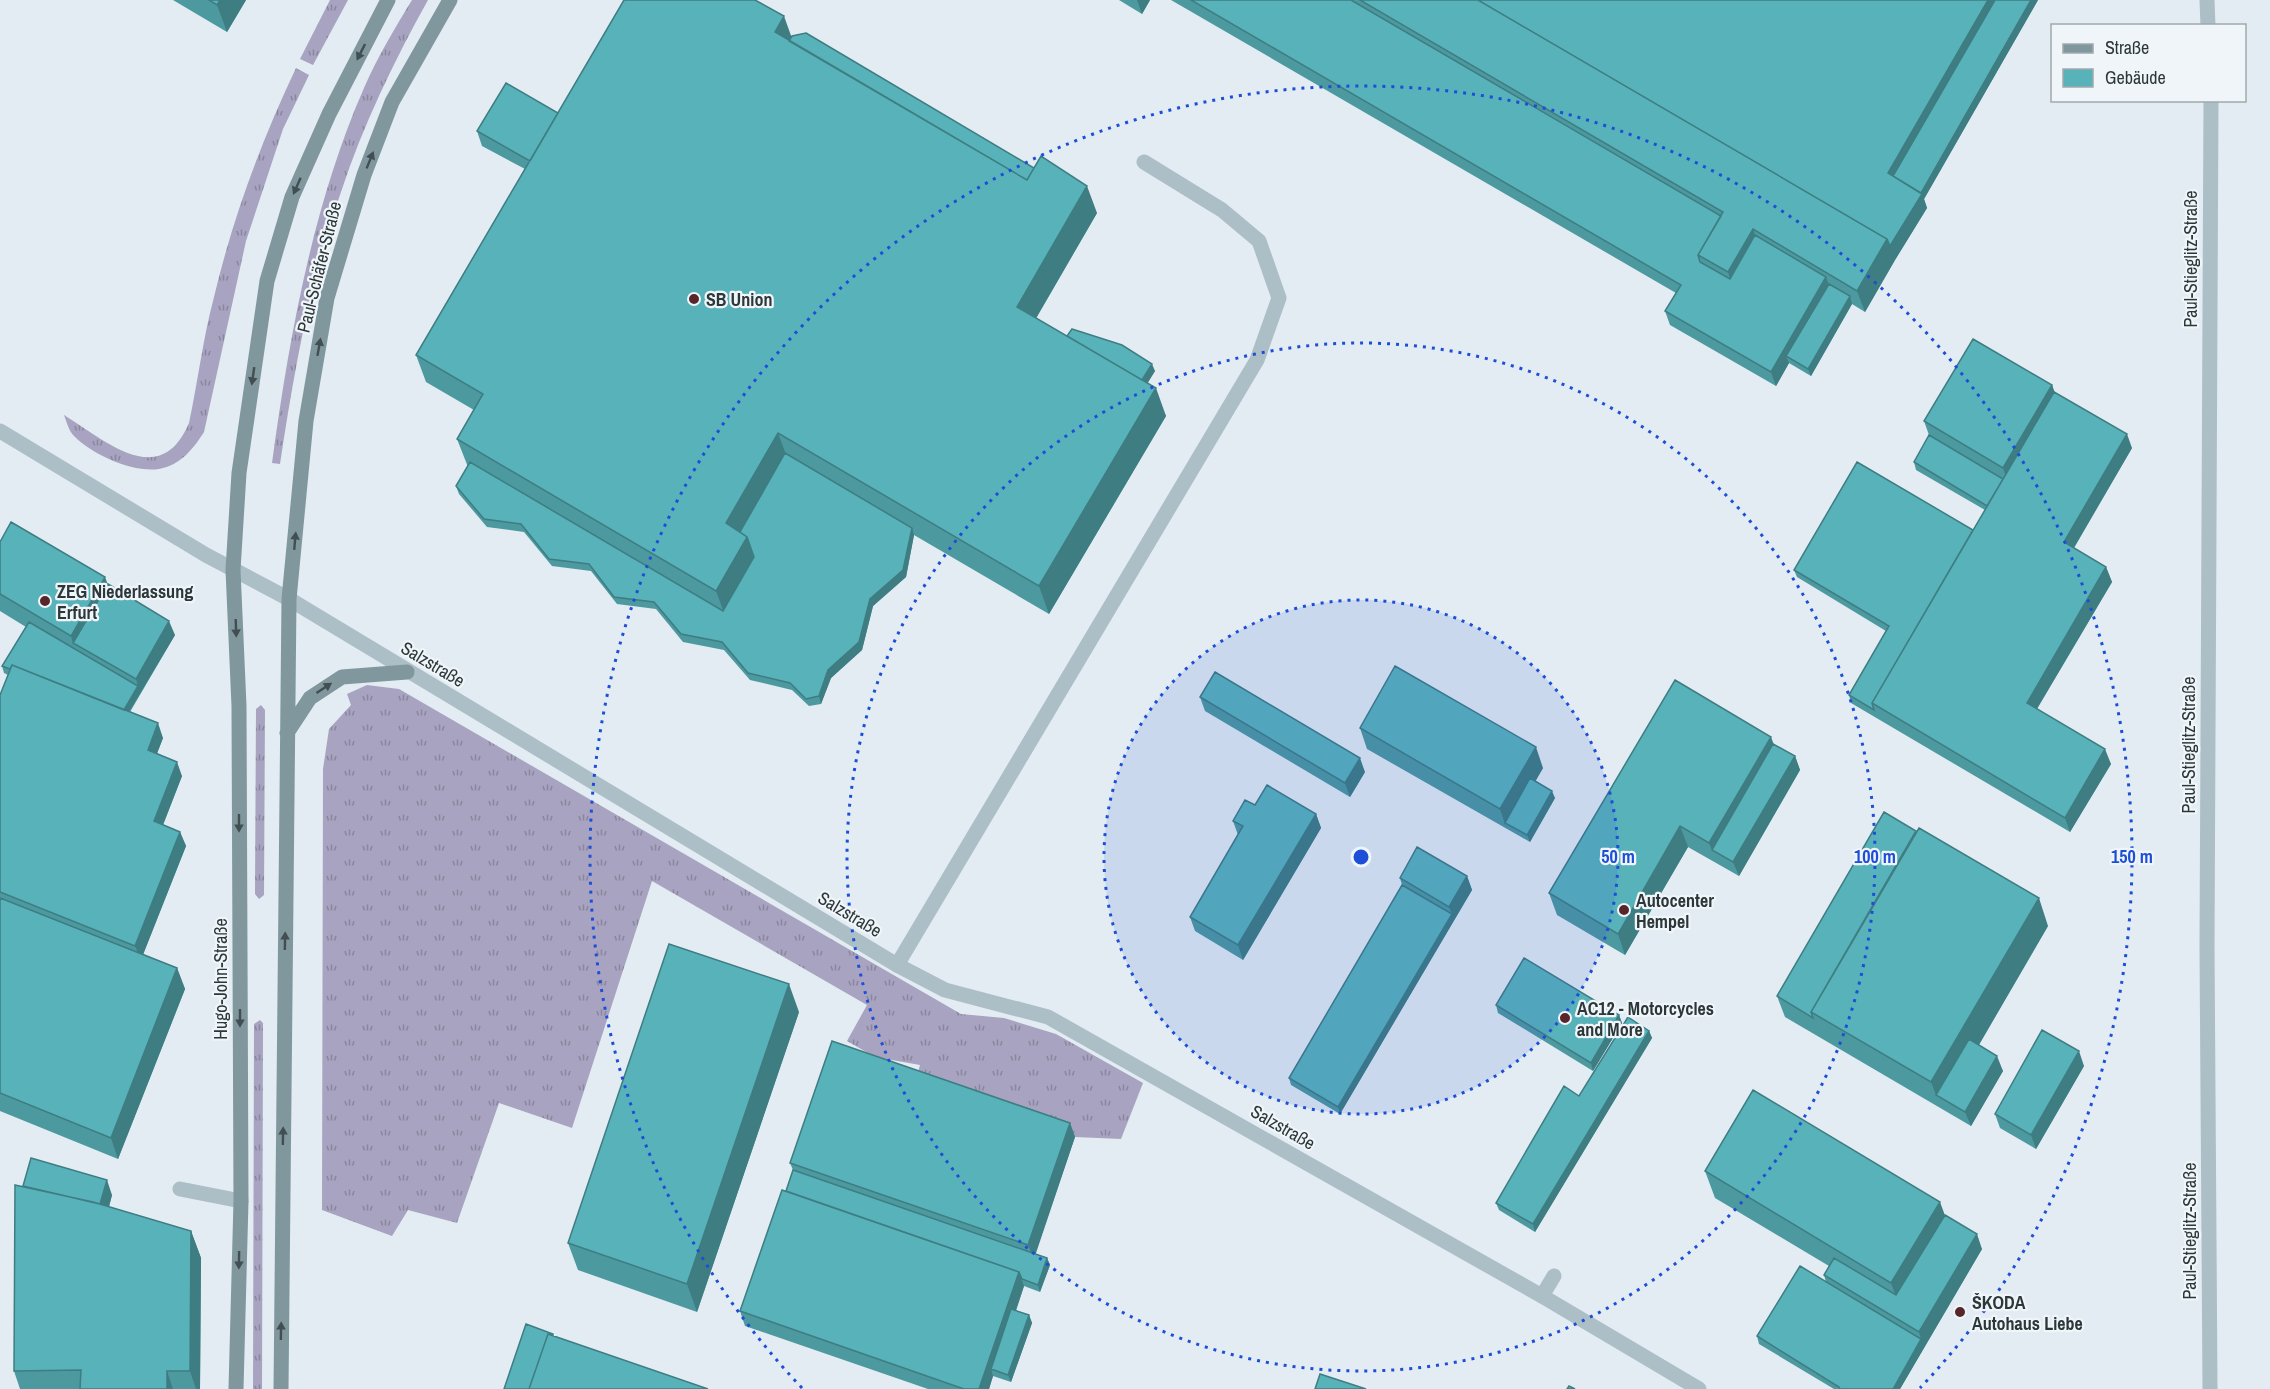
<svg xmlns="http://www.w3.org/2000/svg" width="2270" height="1389" font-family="'Archivo Narrow',sans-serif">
<defs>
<pattern id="grass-tufts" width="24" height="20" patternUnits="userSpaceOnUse" patternTransform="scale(1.5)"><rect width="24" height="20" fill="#a8a3c0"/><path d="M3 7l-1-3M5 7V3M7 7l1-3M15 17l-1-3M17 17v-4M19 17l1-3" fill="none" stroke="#89869d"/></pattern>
</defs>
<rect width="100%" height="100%" fill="#e2ecf2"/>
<!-- grass -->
<path fill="url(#grass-tufts)" d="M330 0H348L313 65 300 59Z
M412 0H428C394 61 363 125 341 192 310 280 294 372 280 464L272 463C289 338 313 204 364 88 377 58 395 28 412 0Z
M296 68 309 75 283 129 246 241 204 432C193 449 181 465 159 469 133 473 93 455 74 436 69 431 67 423 64 415 106 441 160 491 189 423 198 381 203 338 214 297 233 217 261 142 296 68Z
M367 685 399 689 961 1014 1004 1018 1056 1034 1143 1083 1121 1139 1075 1137 924 1085 918 1072 920 1065 875 1057 847 1041 867 1005 652 881 572 1128 499 1103 457 1223 408 1210 392 1236 322 1210 323 769 329 729 351 705 347 694Z
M261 705 265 710 264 895 259 899 255 894 256 709Z
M260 1020 263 1023 262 1389H253L254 1024Z"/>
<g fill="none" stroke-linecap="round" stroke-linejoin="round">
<!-- lane -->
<path stroke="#acbec6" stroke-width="15" d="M897 965 1257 360 1279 298 1259 241 1222 210 1144 162
M180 1189 241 1201
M1542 1296 1554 1276"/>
<!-- street -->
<path stroke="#acbec6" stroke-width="15" d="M2207 0 2208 26
M0 431 206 555 289 599 897 965 945 990 1048 1017 1542 1296 1699 1389
M2210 1389 2207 946 2211 100"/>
<!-- secondary -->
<path stroke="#80979d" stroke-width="15" d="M287 733 310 698 342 677 407 672
M236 1389 241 1201 239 706 233 570 239 473 267 281 292 197 329 114 388 0
M281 1389 289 599 306 421 327 298 364 175 392 102 450 0"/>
</g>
<!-- wall -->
<path fill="#4c99a0" d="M173 0H246L227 32Z
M1119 0H1150L1142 14Z
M1171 0H2038L1924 199 1927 208 1895 260 1865 312 1852 304 1811 376 1789 363 1776 386 1670 325 1665 311 1676 293Z
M792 36 1097 213 1036 318 1067 336 1155 371 1147 383 1166 416 1049 614 914 535 906 577 873 606 862 650 831 678 821 704 809 706 792 690 750 680 724 650 683 642 656 609 617 604 591 571 552 566 524 532 487 527 459 494 456 486 468 467 457 439 474 410 426 382 416 355 525 169 482 146 477 131 558 113Z
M2052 385 2054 392 2132 448 2074 548 2106 567 2112 582 2037 709 2111 764 2070 832 1851 703 1849 695 1886 631 1797 577 1794 570 1973 530 1985 510 1916 470 1914 462 1929 435 1924 421Z
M0 542 108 584 175 635 130 712 163 738 157 753 182 776 163 825 180 832 186 846 143 954 177 968 185 989 118 1159 0 1111V695L8 675 4 673 2 666 26 627 0 611Z
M1200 697 1365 772 1350 797 1205 711Z
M1360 728 1543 768 1535 781 1555 798 1530 842 1367 749Z
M1773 744 1795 756 1800 770 1739 876 1688 847 1625 955 1557 915 1549 893Z
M1255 805 1316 814 1321 828 1243 960 1195 931 1190 917 1238 835 1233 821Z
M1467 876 1472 890 1340 1114 1291 1085 1289 1078 1402 885 1400 878Z
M2048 926 1979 1045 2003 1071 1971 1126 1785 1017 1777 996Z
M1496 1005 1619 1015 1622 1023 1593 1071 1498 1013Z
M799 1012 697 1312 578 1270 568 1243Z
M1649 1031 1652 1038 1535 1232 1499 1210 1496 1203 1579 1096Z
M2084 1066 2036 1149 2000 1128 1995 1114Z
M1070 1123 1075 1137 1035 1254 1047 1258 1050 1265 1040 1292 1024 1286 1016 1311 1029 1315 1032 1323 1011 1382 993 1376 989 1389H928L745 1326 740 1311 786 1191 793 1170 790 1163Z
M1705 1171 1945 1215 1982 1249 1900 1389H1834L1759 1344 1757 1336 1826 1282 1824 1275 1829 1266 1715 1198Z
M23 1186 112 1195 109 1207 191 1231 201 1258 200 1389H20L14 1371Z"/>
<!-- shaded-wall -->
<path fill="#3e7d82" d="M220 0H246L227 32 217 5Z
M1137 0H1150L1142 14Z
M1988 0H2002L1895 184 1888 173Z
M2031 0H2038L1924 199 1927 208 1895 260 1865 312 1857 291 1887 239 1918 198Z
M784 16 794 44 775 32Z
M1087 186 1097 213 1027 334 1017 307Z
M1753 229 1760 250 1735 293 1728 272Z
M1826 277 1831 291 1786 356 1789 363 1776 386 1771 372Z
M1850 296 1852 304 1811 376 1808 369Z
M1152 364 1155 371 1138 399 1136 392Z
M2052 385 2060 406 2008 482 2003 468Z
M1156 388 1166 416 1049 614 1039 586Z
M778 433 788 460 739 547 726 523Z
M2127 434 2132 448 2069 556 2064 542Z
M912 528 914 535 906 577 873 606 862 650 831 678 821 704 819 696 828 670Z
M747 537 757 564 726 618 716 591Z
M2106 567 2112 582 2032 717 2027 703Z
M105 577 113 598 73 643 71 636Z
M169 621 175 635 123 722 121 715 138 686 136 679Z
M158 723 163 738 153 764 148 750Z
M1771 737 1779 758 1712 850 1709 843Z
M1536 747 1543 768 1510 826 1505 823 1507 830 1500 809Z
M2105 749 2111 764 2070 832 2065 818Z
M1795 756 1800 770 1739 876 1733 862Z
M1360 758 1365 772 1350 797 1345 783Z
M177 762 182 776 159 835 154 821Z
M1552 791 1555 798 1530 842 1527 835Z
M1316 814 1321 828 1243 960 1238 945Z
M1680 826 1688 847 1625 955 1618 934Z
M180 832 186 846 141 960 135 946Z
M1467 876 1472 890 1340 1114 1338 1107 1452 914 1449 907Z
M2039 898 2048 926 1946 1101 1936 1095 1931 1082Z
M177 968 185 989 118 1159 111 1138Z
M789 984 799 1012 697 1312 687 1284Z
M1619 1015 1622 1023 1593 1071 1591 1063Z
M1649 1031 1652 1038 1535 1232 1533 1224Z
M2079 1051 2084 1066 2036 1149 2031 1135Z
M1997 1056 2003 1071 1971 1126 1965 1112Z
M1070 1123 1075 1137 1034 1259 1028 1245Z
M107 1180 112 1195 103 1229 97 1215Z
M1940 1202 1950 1229 1901 1310 1891 1283Z
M191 1231 201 1258 200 1389H196L190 1371Z
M1977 1234 1982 1249 1900 1389H1893L1921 1339 1919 1332Z
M1047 1258 1050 1265 1040 1292 1038 1285Z
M1019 1272 1024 1286 995 1371 991 1369 993 1376 989 1389H979Z
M1029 1315 1032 1323 1011 1382 1008 1375Z
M167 1371 173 1389H167Z"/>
<!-- building -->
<path fill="#58b2ba" stroke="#3e7d82" stroke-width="1.5" d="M209 0H220L217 5Z
M624 0H755L784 16 775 32 1027 180 1041 156 1087 186 1017 307 1156 388 1039 586 778 433 726 523 747 537 716 591 457 439 483 394 416 355Z
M1191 0H1351L1721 216 1698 255 1700 262 1730 279 1755 235 1826 277 1771 372 1665 311 1681 285Z
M1360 0H1478L1887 239 1857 291 1753 229 1728 272 1698 255 1723 212Z
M1478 0H1988L1888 173 1922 194 1890 246 1887 239Z
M1995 0H2031L1921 193 1893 176Z
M806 33 1034 168 1027 180 789 41 792 36Z
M506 83 558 113 530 161 477 131Z
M1829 284 1850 296 1808 369 1786 356Z
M1072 329 1122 345 1152 364 1142 380 1067 336Z
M1973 339 2052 385 2003 468 1924 421Z
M2054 392 2127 434 2064 542 2106 567 2027 703 2105 749 2065 818 1872 703Z
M1929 435 2003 479 1987 506 1914 462Z
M785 453 912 528 903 570 870 599 859 642 828 670 819 696 806 699 790 683 748 673 722 642 681 634 654 602 614 597 589 564 549 559 521 524 484 519 456 486 470 462 723 611 754 557 747 537 740 532Z
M1857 462 1973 530 1872 703 1874 710 1849 695 1889 626 1794 570Z
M11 522 105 577 71 636 0 594V542Z
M108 584 169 621 136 679 73 643Z
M29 622 138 686 124 710 12 665 10 669 2 666Z
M12 665 158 723 148 750 177 762 154 821 180 832 135 946 0 892V695Z
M1395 666 1536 747 1500 809 1360 728Z
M1215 672 1360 758 1345 783 1200 697Z
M1675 680 1771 737 1709 843 1680 826 1618 934 1549 893Z
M1773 744 1795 756 1733 862 1712 850Z
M1530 778 1552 791 1527 835 1505 823Z
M1267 785 1316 814 1238 945 1190 917 1243 826 1233 821 1245 800 1255 805Z
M1884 812 1916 831 1811 1012 1813 1018 1777 996Z
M1919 828 2039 898 1931 1082 1811 1012Z
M1417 847 1467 876 1449 907 1400 878Z
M1402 885 1452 914 1338 1107 1289 1078Z
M0 898 177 968 111 1138 0 1093Z
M669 944 789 984 687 1284 568 1243Z
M1524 958 1619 1015 1591 1063 1496 1005Z
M1628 1017 1649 1031 1533 1224 1496 1203 1564 1086 1579 1096Z
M2042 1030 2079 1051 2031 1135 1995 1114Z
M1969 1039 1997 1056 1965 1112 1936 1095Z
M832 1041 1070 1123 1028 1245 790 1163Z
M1753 1090 1940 1202 1891 1283 1705 1171Z
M31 1158 107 1180 100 1204 23 1186Z
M793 1170 1047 1258 1038 1285 1022 1279 1019 1272 786 1191Z
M15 1185 93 1202 191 1231 190 1371H167V1389H80L81 1370 14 1371Z
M782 1190 1019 1272 979 1389H964L740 1311Z
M1945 1215 1977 1234 1919 1332 1824 1275 1834 1258 1896 1295Z
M1800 1266 1921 1339 1893 1389H1840L1839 1387 1757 1336Z
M1011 1309 1029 1315 1008 1375 991 1369Z
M526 1324 553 1334V1335L548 1334 529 1389H504Z
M548 1334 708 1389H529Z
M1320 1374 1366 1389H1315Z
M1569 1386 1575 1389H1567Z"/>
<!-- one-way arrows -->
<defs><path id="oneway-solid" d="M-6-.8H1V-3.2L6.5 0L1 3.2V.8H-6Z" transform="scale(1.5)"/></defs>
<g fill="#414f52">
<use href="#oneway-solid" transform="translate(361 52) rotate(117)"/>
<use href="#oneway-solid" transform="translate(370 160) rotate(-68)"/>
<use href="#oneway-solid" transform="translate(297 186) rotate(114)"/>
<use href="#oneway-solid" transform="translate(319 347) rotate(-80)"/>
<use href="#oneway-solid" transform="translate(253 376) rotate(98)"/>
<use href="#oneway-solid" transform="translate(295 541) rotate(-85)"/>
<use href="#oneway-solid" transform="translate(236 628) rotate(88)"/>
<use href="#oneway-solid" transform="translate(324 688) rotate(-33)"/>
<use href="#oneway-solid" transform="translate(239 823) rotate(90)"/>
<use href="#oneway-solid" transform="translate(285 941) rotate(-89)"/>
<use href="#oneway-solid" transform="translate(240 1018) rotate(90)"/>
<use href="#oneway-solid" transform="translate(283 1136) rotate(-89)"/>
<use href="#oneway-solid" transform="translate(239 1260) rotate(91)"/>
<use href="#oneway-solid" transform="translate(281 1331) rotate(-89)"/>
</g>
<!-- distance rings -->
<circle cx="1361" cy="857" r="257" fill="#1d4ed8" fill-opacity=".12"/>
<g fill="none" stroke="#1d4ed8" stroke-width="3" stroke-dasharray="3 6">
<circle cx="1361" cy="857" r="257"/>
<circle cx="1361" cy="857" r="514"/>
<path d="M802 1388A771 771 0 1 1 1920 1388"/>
</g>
<!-- markers -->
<g fill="#56262a" stroke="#eff5f9" stroke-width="2">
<circle cx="694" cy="299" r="6"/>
<circle cx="45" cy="601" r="6"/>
<circle cx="1624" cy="910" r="6"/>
<circle cx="1565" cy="1018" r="6"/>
<circle cx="1960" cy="1312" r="6"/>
</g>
<g text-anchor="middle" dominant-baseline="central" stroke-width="4.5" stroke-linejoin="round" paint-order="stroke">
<!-- street labels -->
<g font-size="18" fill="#2c3739" stroke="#eff5f9">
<text transform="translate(2190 259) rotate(-90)">Paul-Stieglitz-Straße</text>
<text transform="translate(319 267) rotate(-76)">Paul-Schäfer-Straße</text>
<text transform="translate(433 664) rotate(31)">Salzstraße</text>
<text transform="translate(2188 745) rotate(-90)">Paul-Stieglitz-Straße</text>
<text transform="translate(850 914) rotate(31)">Salzstraße</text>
<text transform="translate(220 979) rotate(-90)">Hugo-John-Straße</text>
<text transform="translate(1283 1127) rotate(30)">Salzstraße</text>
<text transform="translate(2189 1231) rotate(-90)">Paul-Stieglitz-Straße</text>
</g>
<!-- poi labels -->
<g font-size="18" font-weight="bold" fill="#2c3739" stroke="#eff5f9" text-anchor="start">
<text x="706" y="299">SB Union</text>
<text x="57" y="591">ZEG Niederlassung<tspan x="57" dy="21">Erfurt</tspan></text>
<text x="1636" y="900">Autocenter<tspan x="1636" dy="21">Hempel</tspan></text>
<text x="1577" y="1008">AC12 - Motorcycles<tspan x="1577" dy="21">and More</tspan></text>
<text x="1972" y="1302">ŠKODA<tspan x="1972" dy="21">Autohaus Liebe</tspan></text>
</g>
</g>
<circle cx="1361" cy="857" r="9" fill="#1d4ed8" stroke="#eff5f9" stroke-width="3"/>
<g font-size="18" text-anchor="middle" font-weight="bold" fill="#1d4ed8" stroke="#eff5f9" stroke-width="4.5" stroke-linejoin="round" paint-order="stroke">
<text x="1618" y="863">50 m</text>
<text x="1875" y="863">100 m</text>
<text x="2132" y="863">150 m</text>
</g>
<!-- legend -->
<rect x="2051" y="24" width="195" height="78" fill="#eff5f9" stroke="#a1a9ac" stroke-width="1.5"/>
<rect x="2063" y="44" width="30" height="9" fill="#80979d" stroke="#a1a9ac" stroke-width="1.5"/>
<text x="2105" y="54" font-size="18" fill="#2c3739">Straße</text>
<rect x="2063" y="69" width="30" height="18" fill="#58b2ba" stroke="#a1a9ac" stroke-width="1.5"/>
<text x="2105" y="84" font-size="18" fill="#2c3739">Gebäude</text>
</svg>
